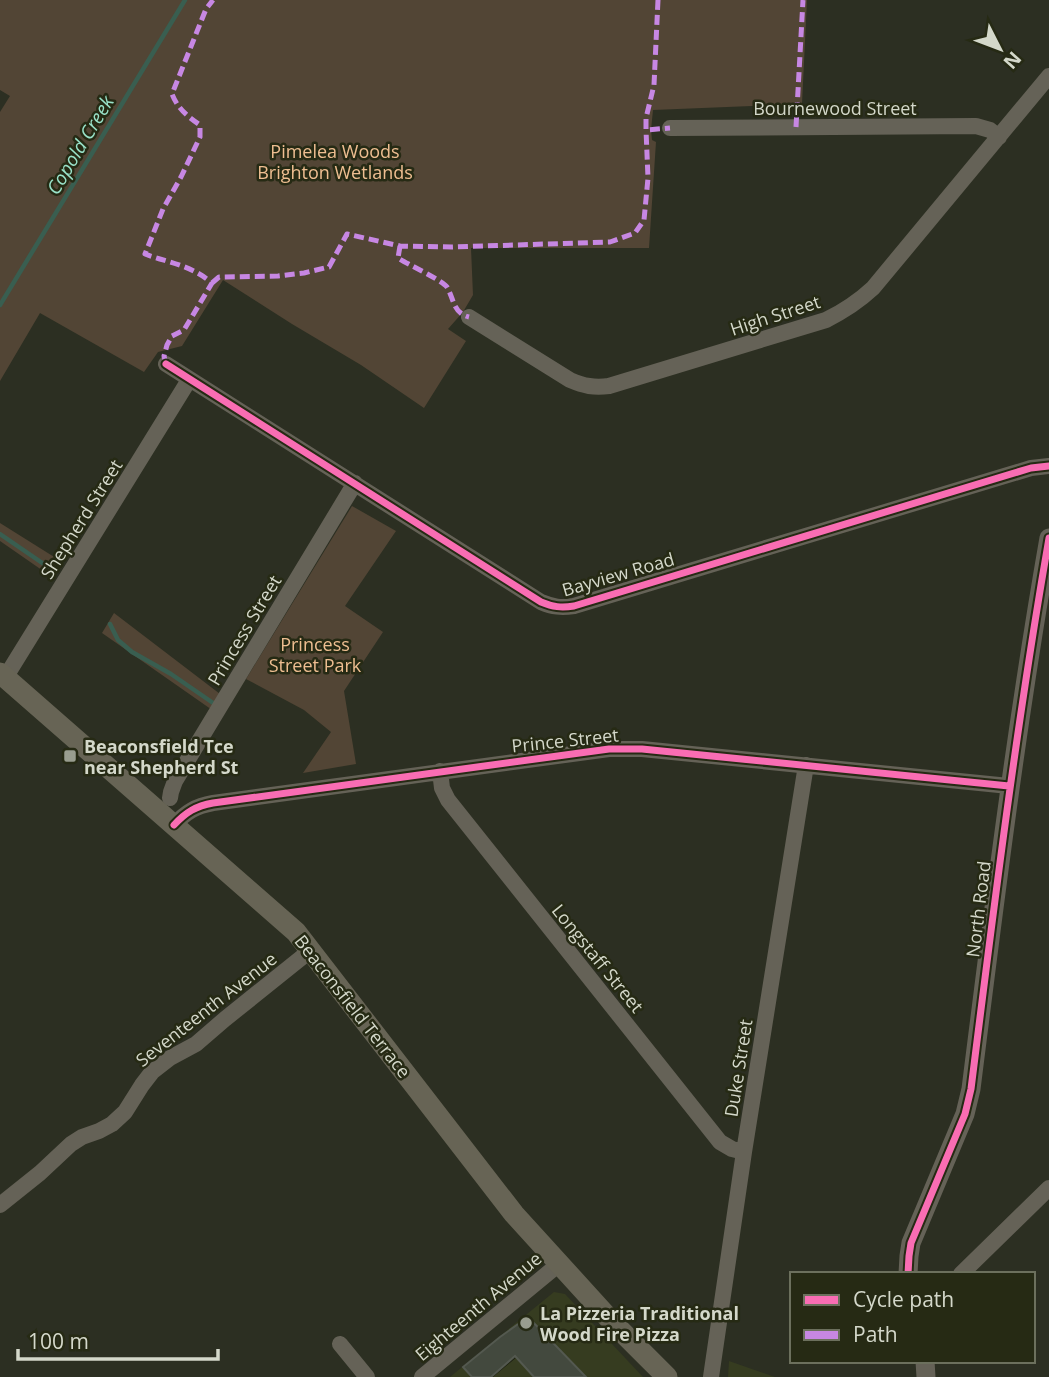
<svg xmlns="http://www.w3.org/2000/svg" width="1049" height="1377" font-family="'Open Sans',sans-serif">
<rect width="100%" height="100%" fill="#2c2f22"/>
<!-- built -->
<path fill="#363c20" d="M554 1292 565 1294 643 1377H450Z
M729 1361 775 1377H728Z"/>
<!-- green -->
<path fill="#524535" d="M0 0H807L802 104 653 110 651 130 652 140 656 142 649 248H471L473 295 463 312 448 329 466 341 424 408 361 365 292 324 223 280 182 346 158 352 144 372 40 313 0 381V112L10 96 0 90Z
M352 506 396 531 345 606 383 632 344 691 356 764 303 773 331 732 304 710 246 679Z
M0 523 59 560 49 575 0 541Z
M114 613 224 697 215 712 102 633Z"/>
<!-- shadow -->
<path fill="#0007" d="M501 1338 583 1377H535L517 1357 493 1377H473Z"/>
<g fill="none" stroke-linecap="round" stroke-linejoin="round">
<!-- stream -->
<path stroke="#395e50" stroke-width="4.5" d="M0 305 185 0
M0 534 54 571
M110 624 118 640 132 652 171 674 216 705"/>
</g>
<!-- building -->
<path fill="#43493e" stroke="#545950" stroke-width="2" d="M528 1317 586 1377H534L515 1356 491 1377H472L463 1367 500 1337Z"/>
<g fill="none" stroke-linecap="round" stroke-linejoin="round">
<!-- minor -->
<path stroke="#656257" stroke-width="16" d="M670 128 976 126 990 130 999 137
M469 317 570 380C584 386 594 388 609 386L826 320C844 311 858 302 873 288L1049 76
M166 364 541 602C553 607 561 608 574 606L1031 468 1049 466
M5 678 189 380
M440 771 442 788 448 800 720 1142 732 1149 744 1152
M170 798 171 792 175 781 355 483
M174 825C186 812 196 806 213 803L609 749H642L1009 786
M0 1205 40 1173 71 1144 82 1137 99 1131 112 1124 125 1112 142 1085 152 1072 170 1058 196 1044 225 1019 311 950
M961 1274 1049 1188
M340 1344 367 1377
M422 1377 559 1264
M711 1377 744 1152 806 765"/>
<!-- tertiary -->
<path stroke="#656257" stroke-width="19" d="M908 1274 909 1256 911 1243 965 1114 971 1089C994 905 1017 721 1049 538
M925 1361 926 1377"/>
<!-- secondary -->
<path stroke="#676455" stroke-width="21" d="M0 673 296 932 514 1214 614 1324 667 1377"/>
<!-- quiet -->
<path stroke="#c787e3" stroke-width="5" stroke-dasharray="10 5" stroke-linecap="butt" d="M658 0 654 85 646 118V130L670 128
M796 127 803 0
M400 246 398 258C407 264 442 280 447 287 454 299 453 313 469 317
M212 283 219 277 278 276 304 273 329 267 347 234 400 246 452 247 610 242 635 233 644 220 648 178 646 130
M166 364 164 356 167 345 172 336 184 330 212 283C191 265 169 263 145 254L163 209 181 177 200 137V125C187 116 178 109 172 94L206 9 213 0"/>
<defs>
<path id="cycleway" d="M166 364 541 602C553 607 561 608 574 606L1031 468 1049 466
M174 825C186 812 196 806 213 803L609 749H642L1009 786
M908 1274 909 1256 911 1243 965 1114 971 1089C994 905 1017 721 1049 538"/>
</defs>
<!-- cycleway casing -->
<use href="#cycleway" stroke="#262a14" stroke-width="11"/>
<!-- cycleway -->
<use href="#cycleway" stroke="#f96db3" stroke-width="7"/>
</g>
<!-- markers -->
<g fill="#999d8f" stroke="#262a14" stroke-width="2.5">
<rect x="63" y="749" width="14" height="14" rx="3.5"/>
<circle cx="526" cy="1323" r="7"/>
</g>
<g text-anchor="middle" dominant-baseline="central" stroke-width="5" stroke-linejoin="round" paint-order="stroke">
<!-- street labels -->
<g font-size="18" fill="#d4d8ca" stroke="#262a14">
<text x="835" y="108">Bournewood Street</text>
<text transform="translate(775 315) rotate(-18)">High Street</text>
<text transform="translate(81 519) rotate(-58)">Shepherd Street</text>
<text transform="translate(618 574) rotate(-16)">Bayview Road</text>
<text transform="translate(244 630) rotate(-59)">Princess Street</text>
<text transform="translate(565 740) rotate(-6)">Prince Street</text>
<text transform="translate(978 909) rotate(-83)">North Road</text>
<text transform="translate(598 958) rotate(51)">Longstaff Street</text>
<text transform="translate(353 1006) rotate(52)">Beaconsfield Terrace</text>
<text transform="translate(206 1009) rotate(-38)">Seventeenth Avenue</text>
<text transform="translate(738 1068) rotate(-81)">Duke Street</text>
<text transform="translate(478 1306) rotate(-40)">Eighteenth Avenue</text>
</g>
<!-- park labels -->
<g font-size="18" fill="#eebe91" stroke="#262a14">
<text x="335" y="151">Pimelea Woods<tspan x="335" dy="21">Brighton Wetlands</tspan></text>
<text x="315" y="644">Princess<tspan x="315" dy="21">Street Park</tspan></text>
</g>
<!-- poi labels -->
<g font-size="18" font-weight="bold" fill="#d4d8ca" stroke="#262a14" text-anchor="start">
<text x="84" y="746">Beaconsfield Tce<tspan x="84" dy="21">near Shepherd St</tspan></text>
<text x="540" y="1313">La Pizzeria Traditional<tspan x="540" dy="21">Wood Fire Pizza</tspan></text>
</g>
<!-- water labels -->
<g font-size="19" font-style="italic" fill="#99e2c9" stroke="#262a14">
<text transform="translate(80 145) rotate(-59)">Copold Creek</text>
</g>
</g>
<!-- legend -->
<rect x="790" y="1272" width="245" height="91" fill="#262a14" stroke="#6c705d" stroke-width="2"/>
<rect x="804" y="1295" width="35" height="10" fill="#f96db3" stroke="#6c705d" stroke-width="2"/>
<text x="853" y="1307" font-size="21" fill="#d4d8ca">Cycle path</text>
<rect x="804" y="1330" width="35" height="10" fill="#c787e3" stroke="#6c705d" stroke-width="2"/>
<text x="853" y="1342" font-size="21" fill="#d4d8ca">Path</text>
<!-- north arrow -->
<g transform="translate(1000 49) rotate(132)" stroke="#262a14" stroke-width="5" paint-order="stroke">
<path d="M0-5L12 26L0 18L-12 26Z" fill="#d4d8ca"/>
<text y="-10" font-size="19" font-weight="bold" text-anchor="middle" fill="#d4d8ca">N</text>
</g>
<!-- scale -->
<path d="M18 1349v10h200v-10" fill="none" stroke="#d4d8ca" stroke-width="3.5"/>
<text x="28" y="1349" font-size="21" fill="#d4d8ca" stroke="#262a14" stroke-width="5" paint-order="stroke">100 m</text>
</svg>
